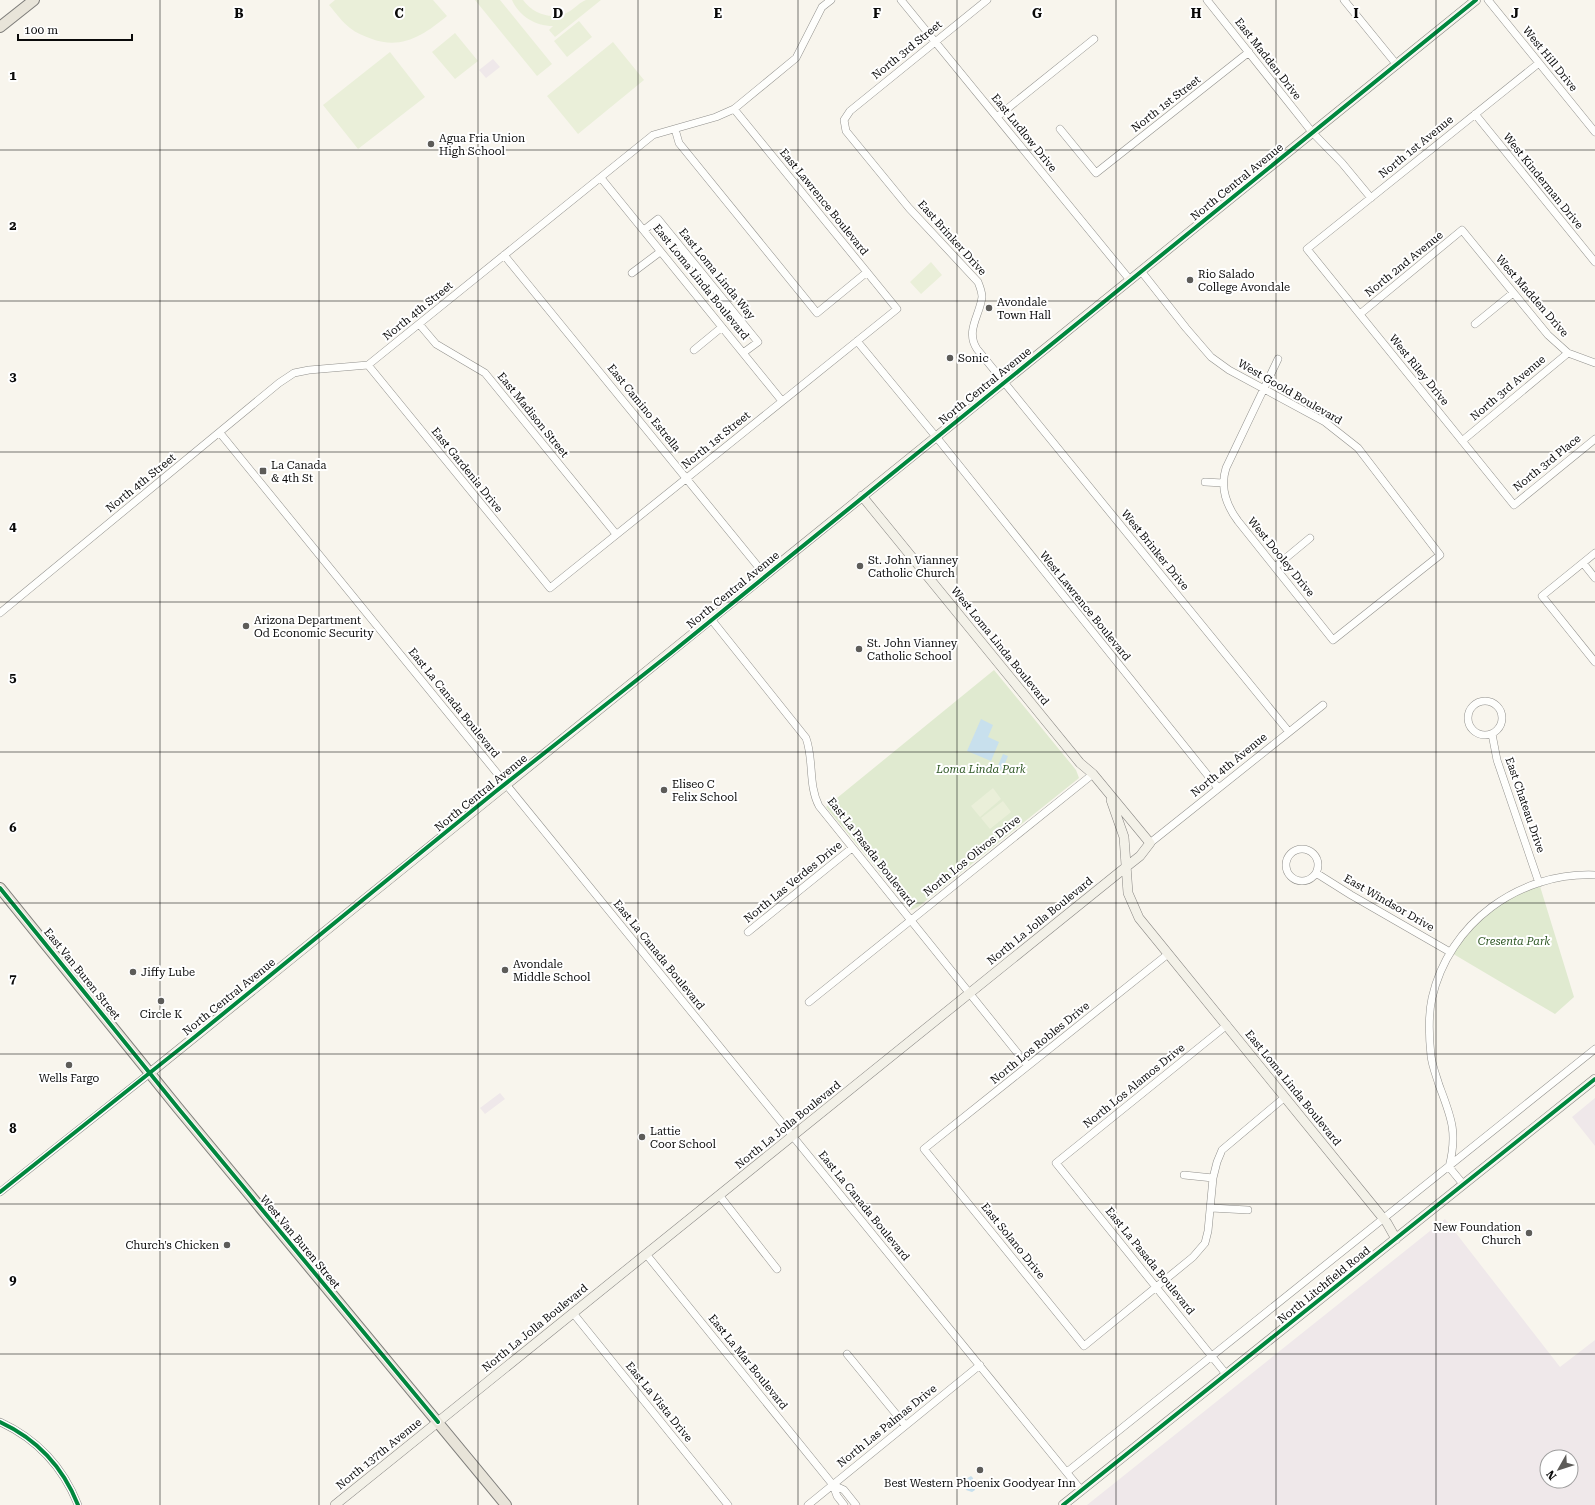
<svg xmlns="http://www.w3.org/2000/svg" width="1595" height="1505" font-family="'Roboto Serif',serif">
<rect width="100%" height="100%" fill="#f8f5ed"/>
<!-- industrial -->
<path fill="#efe8ea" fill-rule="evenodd" d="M493 59 500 67 486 78 479 70Z
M500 1093 505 1099 485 1114 480 1108Z
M1595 1098V1146L1572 1117Z
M1445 1219 1560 1367 1595 1340V1505H1087ZM1547 1457H1571V1481H1547Z"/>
<!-- green -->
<path fill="#e0ead0" d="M994 670 1076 770 1079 778 918 907 911 910 826 807Z
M1539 883 1574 997 1555 1014 1450 952 1482 914Z"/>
<!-- pitch -->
<path fill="#eaefd9" d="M335 0H433L447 16C424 35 402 50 372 39 364 36 356 33 350 28 342 22 336 13 329 5Z
M475 0H500L552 64 537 76Z
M512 0H523C534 15 554 21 570 11 575 8 580 2 586 0 590 0 597 0 601 0L555 37 549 30 553 26C535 26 519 16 512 0Z
M579 21 592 37 567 57 554 41Z
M455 33 478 61 455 79 432 52Z
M613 42 644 80 578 134 547 96Z
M390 52 425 97 358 149 323 105Z
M931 262 942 275 921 294 910 282Z
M993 788 1001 799 980 817 971 806Z
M1003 801 1011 812 990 829 981 818Z"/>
<!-- water -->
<path fill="#c8e0ed" d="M981 719 993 725 988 737 999 742 991 761 967 751Z
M1003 754 1008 756 1002 770 997 768Z
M971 1476 973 1478 975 1490 972 1492 966 1490 968 1486 966 1479Z"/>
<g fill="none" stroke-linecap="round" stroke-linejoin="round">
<defs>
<path id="street" d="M901 0 1130 280
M987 0 850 111 844 120 846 131 909 208 978 282C980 287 982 292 982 297 980 315 965 331 977 349L1289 732
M1207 0 1312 132 1342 163 1371 198
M1344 0 1397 65
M1488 0 1595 132
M1539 63 1307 249 1514 505 1595 439
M1475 114 1595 262
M997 117 1094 39
M675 129 679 143 817 313 867 272
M1060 129 1096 173 1249 52
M601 178 782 401
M644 230 658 219 758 342 743 353
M504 255 765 575
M1141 271 1186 328 1211 357 1229 370 1325 422 1358 448 1440 555 1333 640 1238 521C1226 505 1220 487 1226 468L1278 359
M632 273 660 252
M1360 314 1462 230 1548 335 1568 353 1595 363
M1475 324 1513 293
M420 325 436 344 485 373 616 534
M857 341 942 444 1218 788
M694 350 722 327
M368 365 550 588 897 309 734 109
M220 433 676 993 1081 1490
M1462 441 1568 353
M1205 482 1223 483
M1595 553 1542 596 1595 662
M1583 563 1595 578
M1275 567 1310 538
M0 613 279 383 294 373 309 370 368 365 653 135 716 117 734 109 796 58 822 7 831 0
M711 619 806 738C814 760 808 785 819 806L1028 1066
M1468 718a17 17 0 1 1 34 0a17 17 0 1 1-34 0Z
M1492 734 1497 760 1539 883
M1150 843 1323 705
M1286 865a16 16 0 1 1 32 0a16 16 0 1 1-32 0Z
M1316 873 1351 895 1450 952
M748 932 852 848
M1168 954 924 1149 1084 1346 1193 1257 1205 1243 1208 1231 1213 1178 1217 1162 1222 1150 1285 1097
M809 1002 1093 774
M1184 1175 1213 1178
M1463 1184 1449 1167C1458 1132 1451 1117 1439 1085 1436 1075 1432 1065 1431 1056 1429 1037 1428 1016 1432 998 1449 923 1519 872 1595 875
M0 1192 150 1073
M719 1195 777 1269
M1211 1208 1248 1210
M646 1254 833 1485 837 1496 844 1505
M573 1313 728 1505
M847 1354 905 1425
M1226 1374 1056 1163 1227 1025
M0 1422C37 1439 63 1467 78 1505
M1067 1472 1595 1049
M833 1485 844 1490 856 1505
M808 1505 980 1365"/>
<path id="secondary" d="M1111 800 1124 837 1128 893 1139 918 1387 1223 1396 1239
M150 1073 1476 0
M335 1505 1126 867 1140 856 1150 843 1093 774 1080 763 862 496
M1063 1505 1595 1079"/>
<path id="primary" d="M0 27 34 0
M0 888 178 1108 506 1505"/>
</defs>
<!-- street casing -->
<use href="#street" stroke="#91908c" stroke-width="8"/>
<!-- secondary casing -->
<use href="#secondary" stroke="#888683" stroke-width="10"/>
<!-- primary casing -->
<use href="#primary" stroke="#7e7d7a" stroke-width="12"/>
<!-- street -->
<use href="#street" stroke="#fefefc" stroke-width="7"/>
<!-- secondary -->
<use href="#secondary" stroke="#f3f1e8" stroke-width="9"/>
<!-- primary -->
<use href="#primary" stroke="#e8e4d9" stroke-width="10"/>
<defs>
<path id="cycleway" d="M0 888 178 1108 438 1422
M0 1192 191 1040 495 792 671 653 1476 0
M0 1422C37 1439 63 1467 78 1505
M1063 1505 1595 1079"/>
</defs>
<!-- cycleway casing -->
<use href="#cycleway" stroke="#fff" stroke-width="6"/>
<!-- cycleway -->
<use href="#cycleway" stroke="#00873e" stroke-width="4"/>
</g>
<!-- grid -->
<path fill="none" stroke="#0a0a0a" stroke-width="1" stroke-opacity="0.55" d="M160 0V1505M319 0V1505M478 0V1505M638 0V1505M798 0V1505M957 0V1505M1116 0V1505M1276 0V1505M1436 0V1505M0 150H1595M0 301H1595M0 452H1595M0 602H1595M0 752H1595M0 903H1595M0 1054H1595M0 1204H1595M0 1354H1595"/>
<!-- markers -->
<g fill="#5d5c59" stroke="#fff" stroke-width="1.5">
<circle cx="431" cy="144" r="4"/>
<circle cx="1190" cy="280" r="4"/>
<circle cx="989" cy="308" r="4"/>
<circle cx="950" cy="358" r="4"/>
<rect x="259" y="467" width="8" height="8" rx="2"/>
<circle cx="860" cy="566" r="4"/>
<circle cx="246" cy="626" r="4"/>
<circle cx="859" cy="649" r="4"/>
<circle cx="664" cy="790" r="4"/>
<circle cx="505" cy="970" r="4"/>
<circle cx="133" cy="972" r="4"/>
<circle cx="161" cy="1001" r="4"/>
<circle cx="69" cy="1065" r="4"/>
<circle cx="642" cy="1137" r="4"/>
<circle cx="1529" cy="1233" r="4"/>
<circle cx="227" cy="1245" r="4"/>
<circle cx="980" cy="1470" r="4"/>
</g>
<g text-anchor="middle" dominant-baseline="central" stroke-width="4" stroke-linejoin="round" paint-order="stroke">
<!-- street labels -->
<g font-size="11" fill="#0a0a0a" stroke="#fff">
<text transform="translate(907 50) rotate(-39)">North 3rd Street</text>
<text transform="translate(1268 59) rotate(52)">East Madden Drive</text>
<text transform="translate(1550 59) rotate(51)">West Hill Drive</text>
<text transform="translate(1166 104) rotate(-38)">North 1st Street</text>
<text transform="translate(1024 133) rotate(51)">East Ludlow Drive</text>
<text transform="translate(1416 147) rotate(-39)">North 1st Avenue</text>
<text transform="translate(1543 181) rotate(51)">West Kinderman Drive</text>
<text transform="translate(1237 182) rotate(-39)">North Central Avenue</text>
<text transform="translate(824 202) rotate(51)">East Lawrence Boulevard</text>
<text transform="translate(952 238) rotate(48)">East Brinker Drive</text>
<text transform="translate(1404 264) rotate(-39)">North 2nd Avenue</text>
<text transform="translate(717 274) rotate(51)">East Loma Linda Way</text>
<text transform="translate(701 282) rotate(51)">East Loma Linda Boulevard</text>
<text transform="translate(1532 296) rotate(49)">West Madden Drive</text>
<text transform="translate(418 311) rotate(-39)">North 4th Street</text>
<text transform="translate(1419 370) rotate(51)">West Riley Drive</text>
<text transform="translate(985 386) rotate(-39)">North Central Avenue</text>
<text transform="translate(1508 388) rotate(-40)">North 3rd Avenue</text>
<text transform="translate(1290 392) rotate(30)">West Goold Boulevard</text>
<text transform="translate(644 408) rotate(51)">East Camino Estrella</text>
<text transform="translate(533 415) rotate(51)">East Madison Street</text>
<text transform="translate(716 440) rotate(-39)">North 1st Street</text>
<text transform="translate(1547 463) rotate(-39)">North 3rd Place</text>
<text transform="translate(467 470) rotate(51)">East Gardenia Drive</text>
<text transform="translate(141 483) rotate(-39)">North 4th Street</text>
<text transform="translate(1155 550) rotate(51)">West Brinker Drive</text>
<text transform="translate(1281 557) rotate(51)">West Dooley Drive</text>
<text transform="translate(733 590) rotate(-39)">North Central Avenue</text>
<text transform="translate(1085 606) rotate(51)">West Lawrence Boulevard</text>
<text transform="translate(1000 646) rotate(51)">West Loma Linda Boulevard</text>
<text transform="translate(454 703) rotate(51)">East La Canada Boulevard</text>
<text transform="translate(1229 765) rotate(-39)">North 4th Avenue</text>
<text transform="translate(481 793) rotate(-39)">North Central Avenue</text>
<text transform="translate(1525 805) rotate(71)">East Chateau Drive</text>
<text transform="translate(871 852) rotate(52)">East La Pasada Boulevard</text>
<text transform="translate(972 856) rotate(-39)">North Los Olivos Drive</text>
<text transform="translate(793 882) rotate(-39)">North Las Verdes Drive</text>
<text transform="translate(1389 903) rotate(30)">East Windsor Drive</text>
<text transform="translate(1040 921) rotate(-39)">North La Jolla Boulevard</text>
<text transform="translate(659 955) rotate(51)">East La Canada Boulevard</text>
<text transform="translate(82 974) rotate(51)">East Van Buren Street</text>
<text transform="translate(229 997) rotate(-39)">North Central Avenue</text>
<text transform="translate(1040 1043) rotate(-39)">North Los Robles Drive</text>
<text transform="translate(1134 1086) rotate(-39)">North Los Alamos Drive</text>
<text transform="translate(1293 1088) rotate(51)">East Loma Linda Boulevard</text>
<text transform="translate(788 1125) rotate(-39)">North La Jolla Boulevard</text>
<text transform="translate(864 1206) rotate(51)">East La Canada Boulevard</text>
<text transform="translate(1013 1241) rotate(51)">East Solano Drive</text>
<text transform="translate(300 1242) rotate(50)">West Van Buren Street</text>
<text transform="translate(1150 1261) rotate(51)">East La Pasada Boulevard</text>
<text transform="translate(1324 1285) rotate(-39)">North Litchfield Road</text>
<text transform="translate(535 1328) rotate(-39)">North La Jolla Boulevard</text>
<text transform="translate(748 1362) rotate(51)">East La Mar Boulevard</text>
<text transform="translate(659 1402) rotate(51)">East La Vista Drive</text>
<text transform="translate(887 1426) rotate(-39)">North Las Palmas Drive</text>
<text transform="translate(379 1454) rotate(-39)">North 137th Avenue</text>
</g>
<!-- poi labels -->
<g font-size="11" fill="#0a0a0a" stroke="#fff" text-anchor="start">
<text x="439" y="138">Agua Fria Union<tspan x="439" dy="13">High School</tspan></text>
<text x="1198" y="274">Rio Salado<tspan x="1198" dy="13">College Avondale</tspan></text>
<text x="997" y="302">Avondale<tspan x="997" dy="13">Town Hall</tspan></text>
<text x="958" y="358">Sonic</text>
<text x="271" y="465">La Canada<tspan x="271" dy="13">&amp; 4th St</tspan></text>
<text x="868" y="560">St. John Vianney<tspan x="868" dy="13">Catholic Church</tspan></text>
<text x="254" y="620">Arizona Department<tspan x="254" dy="13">Od Economic Security</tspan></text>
<text x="867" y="643">St. John Vianney<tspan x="867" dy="13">Catholic School</tspan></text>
<text x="672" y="784">Eliseo C<tspan x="672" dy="13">Felix School</tspan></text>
<text x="513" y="964">Avondale<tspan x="513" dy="13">Middle School</tspan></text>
<text x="141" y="972">Jiffy Lube</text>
<text x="161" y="1014" text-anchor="middle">Circle K</text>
<text x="69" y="1078" text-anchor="middle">Wells Fargo</text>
<text x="650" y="1131">Lattie<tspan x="650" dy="13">Coor School</tspan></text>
<text x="1521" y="1227" text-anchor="end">New Foundation<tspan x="1521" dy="13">Church</tspan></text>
<text x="219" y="1245" text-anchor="end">Church's Chicken</text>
<text x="980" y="1483" text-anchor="middle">Best Western Phoenix Goodyear Inn</text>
</g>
<!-- park labels -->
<g font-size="11" font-style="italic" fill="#2e5724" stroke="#fff">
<text x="981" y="769">Loma Linda Park</text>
<text x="1514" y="941">Cresenta Park</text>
</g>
</g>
<g font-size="13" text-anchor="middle" font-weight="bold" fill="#0a0a0a" stroke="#fff" stroke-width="4" stroke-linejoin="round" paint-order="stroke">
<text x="239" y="18">B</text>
<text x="399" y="18">C</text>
<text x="558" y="18">D</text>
<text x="718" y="18">E</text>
<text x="877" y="18">F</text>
<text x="1037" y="18">G</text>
<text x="1196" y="18">H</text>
<text x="1356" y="18">I</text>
<text x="1515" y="18">J</text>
<text x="13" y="80">1</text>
<text x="13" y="230">2</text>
<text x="13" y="381">3</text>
<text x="13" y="531">4</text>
<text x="13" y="682">5</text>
<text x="13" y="832">6</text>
<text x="13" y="983">7</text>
<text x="13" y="1133">8</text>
<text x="13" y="1284">9</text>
</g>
<!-- north arrow -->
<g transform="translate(1559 1469) rotate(231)"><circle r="19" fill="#ffffff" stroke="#9d9d9d"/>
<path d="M0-3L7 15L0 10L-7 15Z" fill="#5d5c59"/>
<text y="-6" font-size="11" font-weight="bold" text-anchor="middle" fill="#0a0a0a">N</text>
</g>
<!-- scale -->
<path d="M18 34v6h114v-6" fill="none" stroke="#0a0a0a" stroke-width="2"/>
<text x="24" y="34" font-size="12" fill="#0a0a0a" stroke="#ffffff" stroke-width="3" paint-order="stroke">100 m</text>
</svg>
